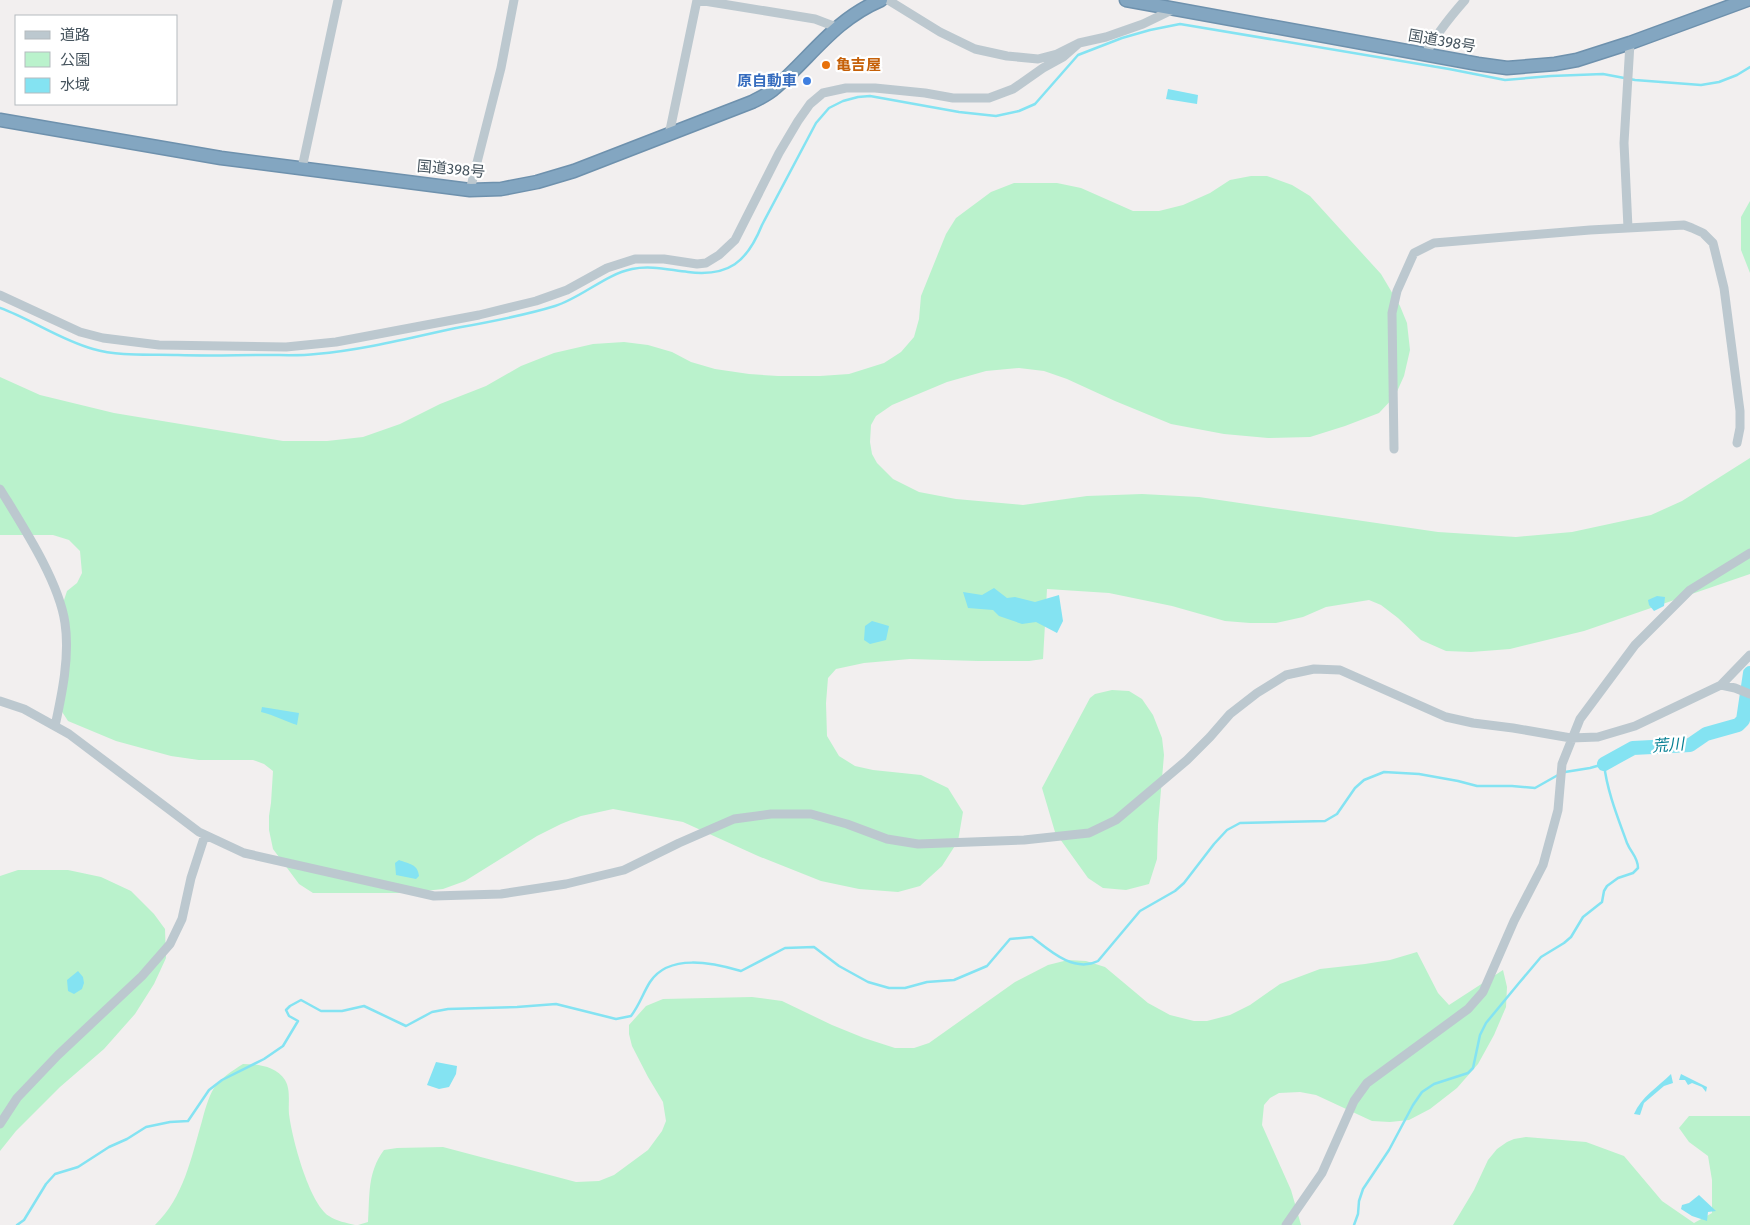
<svg xmlns="http://www.w3.org/2000/svg" width="1750" height="1225" font-family="'Fira Sans','Noto Sans JP',sans-serif">
<rect width="100%" height="100%" fill="#f2efef"/>
<!-- green -->
<path fill="#baf2cc" d="M1251 176H1267L1292 185 1310 196 1381 274 1400 306 1407 323 1410 350 1404 376 1395 396 1379 413 1345 426 1310 437 1268 438 1224 434 1171 424 1115 401 1067 379 1044 371 1019 368 986 371 947 382 892 405 876 416 871 425 870 442 872 454 877 463 893 479 919 492 956 499 1023 505 1087 496 1142 494 1199 497 1438 532 1516 537 1572 532 1651 515 1682 501 1750 458V574L1584 631 1510 649 1471 652 1446 651 1421 640 1398 618 1381 605 1369 600 1326 607 1303 617 1276 623H1250L1225 621 1172 606 1109 593 1047 589 1043 659 1029 661H978L910 659 864 663 836 669 828 678 826 703 827 736 839 756 855 766 873 770 921 775 948 788 963 812 958 841 942 866 920 886 898 892 859 889 821 881 758 856 683 822 613 809 581 816 561 824 537 836 465 881 443 889 406 893H313L299 884 273 849 269 830V816L271 803 273 771 264 764 253 760H199L171 756 116 741 68 721 59 707 68 674 64 636V600L67 591 77 583 82 573 80 551 69 540 53 535H0V377L40 395 114 413 283 441H327L363 437 400 424 440 404 486 386 521 366 554 353 593 344 624 342 648 345 672 352 691 362 715 369 749 374 778 376H820L849 374 884 363 901 352 914 337 919 319 921 296 946 234 956 218 991 192 1014 183H1057L1081 188 1133 211H1159L1183 205 1210 193 1230 180Z
M1750 201V273L1741 250V217Z
M1112 690 1129 691 1142 699 1153 715 1162 738 1164 755 1158 825 1157 859 1149 884 1126 890 1103 888 1088 878 1055 832 1042 788 1090 698 1095 694Z
M18 870H68L101 877 131 891 154 914 165 929 166 958 154 984 135 1014 104 1049 60 1087 16 1131 0 1151V876Z
M1417 952 1438 993 1449 1005 1503 970 1507 987 1506 1007 1494 1035 1478 1064 1457 1088 1430 1109 1409 1120 1390 1122 1372 1121 1316 1095 1300 1092 1279 1093 1270 1098 1264 1105 1262 1125 1291 1190 1301 1225H358L368 1222C370 1195 367 1173 384 1150L397 1148 443 1147 576 1182 599 1181 614 1175 648 1150 662 1131 666 1121 663 1102 648 1077 632 1046 629 1034V1025L646 1006 663 999 752 997 782 1001 832 1025 864 1038 895 1048H914L929 1043 1015 982 1048 965 1068 960 1086 961 1105 967 1148 1003 1170 1015 1194 1021H1207L1230 1015 1250 1005 1280 984 1320 969 1365 964 1390 960Z
M243 1064C258 1064 276 1066 285 1080 291 1090 288 1103 289 1114 292 1138 309 1203 329 1216 336 1221 347 1223 355 1225H155C184 1197 191 1158 202 1121 205 1110 208 1098 214 1088 222 1077 232 1071 243 1064Z
M1689 1116H1750V1225H1453L1474 1190 1488 1160 1497 1149 1507 1142 1514 1139 1526 1137 1586 1142 1624 1156 1662 1201 1694 1223 1712 1213V1180L1708 1156 1689 1142 1679 1128Z"/>
<!-- water -->
<path fill="#84e3f2" d="M1168 89 1198 95 1197 104 1166 99Z
M994 588 1007 598 1015 597 1035 602 1059 595 1063 621 1057 633 1036 622 1022 624 999 616 993 610 968 608 963 592 982 595Z
M1657 596 1665 597 1664 606 1654 611 1649 605 1648 600Z
M872 621 889 626 886 640 870 644 864 640 865 626Z
M262 707 299 713 297 725C285 721 274 715 261 712Z
M399 860C409 864 418 864 419 876L416 879 396 875 395 863Z
M78 971 83 977 84 983 82 989 74 994 68 991 67 980Z
M436 1062 457 1066 456 1074 449 1087 439 1089 427 1085Z
M1671 1074 1673 1083 1664 1086 1644 1103 1640 1115 1634 1114C1641 1097 1658 1087 1671 1074Z
M1681 1074 1707 1087 1706 1092 1702 1087 1692 1083 1688 1085 1685 1080H1679Z
M1699 1195 1716 1211 1708 1212 1707 1221 1692 1216 1681 1209 1682 1205 1689 1203Z"/>
<g fill="none" stroke-linecap="round" stroke-linejoin="round">
<!-- stream -->
<path stroke="#84e3f2" stroke-width="2.5" d="M0 308C31 319 60 340 93 349 120 357 150 354 178 355 207 356 237 355 267 355 283 355 300 356 316 354 363 350 410 338 456 328 489 322 523 316 555 306 581 298 606 274 632 269 651 265 669 270 688 272 729 277 747 262 762 225L816 123 829 108 843 101 858 97 870 96 959 112 996 116 1019 111 1035 104 1078 55 1122 38 1150 30 1180 24 1449 69 1505 80 1551 76 1603 74 1635 80 1701 85 1719 82 1737 75 1750 67
M17 1225 24 1220 46 1184 55 1174 78 1167 109 1147 127 1139 146 1127 170 1122 188 1121 209 1090 222 1080 264 1059 283 1046 298 1021 289 1016 286 1010 290 1006 301 1000 321 1011H342L364 1006 406 1026 432 1012 448 1009 517 1007 556 1004 616 1019 631 1016C640 1004 643 993 650 982 669 953 713 963 741 971L785 948 814 947 839 966 868 982 889 988H905L927 982 954 980 987 966 1010 939 1032 937C1050 951 1074 973 1098 961L1140 911 1175 891 1184 883 1214 844 1227 830 1240 823 1325 821 1337 814 1355 788 1364 780 1384 772 1419 774 1458 781 1477 786H1512L1535 788 1558 775
M1354 1225 1358 1214 1359 1201 1363 1189 1389 1150 1413 1105 1422 1092 1434 1084 1468 1073 1473 1068 1480 1035 1486 1023 1519 983 1541 957 1564 943 1571 937 1583 917 1602 902 1604 891 1607 886 1618 878 1633 873 1638 868C1638 857 1631 853 1627 843 1618 818 1607 791 1604 764L1590 768 1565 772"/>
<!-- river -->
<path stroke="#84e3f2" stroke-width="14" d="M1604 764 1633 748 1690 745 1706 734 1738 725 1743 720 1750 673"/>
<defs>
<path id="highway" d="M1126 0 1478 64 1507 68 1555 64 1577 60 1630 43 1747 0
M0 120 221 158 470 190 501 189 537 182 574 171 752 102C760 98 769 94 775 88 812 56 834 20 881 0"/>
</defs>
<!-- highway casing -->
<use href="#highway" stroke="#6e91ad" stroke-width="15"/>
<!-- minor -->
<path stroke="#bcc8cf" stroke-width="9" d="M698 0 815 19 836 27
M888 0 940 32 975 49 1007 56 1038 59 1057 54 1079 43 1106 37 1143 24 1174 9
M1425 55C1436 34 1450 17 1465 0
M669 135 697 0
M302 168 338 0
M470 190 501 68 514 0
M1628 228 1624 143 1630 43
M0 295 80 332 103 338 159 345 286 347 336 342 479 315 536 301 567 290 607 268 635 259H664L697 264 706 263 719 255 735 240 779 153 798 121 810 104 823 93 846 88H875L925 93 953 98H989L1013 89 1043 68 1063 57 1079 43
M1394 449 1392 313 1397 291 1414 253 1434 243 1590 230 1684 225 1692 228 1703 233 1713 243 1724 288 1740 411V428L1737 443
M0 489C22 525 59 581 65 623 70 656 62 694 55 726
M1721 685 1750 655
M0 701 24 709 69 734 199 832 244 853 434 896 501 894 566 884 624 870 679 843 734 819 771 814H811L847 824 887 839 918 844 1024 840 1089 833 1116 820 1187 760 1210 737 1230 714 1257 693 1286 675 1314 669 1340 670 1446 717 1473 723 1513 728 1571 738 1598 737 1635 726 1721 685 1735 688 1750 694
M0 1124 17 1098 58 1055 142 976 170 944 182 919 191 878 205 835
M1286 1225 1322 1173 1354 1101 1367 1083 1468 1009 1483 992 1514 921 1543 865 1558 810 1562 764 1580 719 1635 645 1690 590 1750 553"/>
<!-- highway -->
<use href="#highway" stroke="#83a6c1" stroke-width="12"/>
</g>
<!-- markers -->
<circle fill="#e8710a" stroke="#fff" stroke-width="2" cx="826" cy="65" r="5"/>
<circle fill="#3f7fe0" stroke="#fff" stroke-width="2" cx="807" cy="81" r="5"/>
<g text-anchor="middle" dominant-baseline="central" stroke-width="4.5" stroke-linejoin="round" paint-order="stroke">
<!-- street labels -->
<g font-size="15" fill="#46545e" stroke="#fff">
<text transform="translate(1442 41) rotate(10)">国道398号</text>
<text transform="translate(451 169) rotate(5)">国道398号</text>
</g>
<!-- food labels -->
<g font-size="15" font-weight="bold" fill="#c56008" stroke="#fff" text-anchor="start">
<text x="836" y="65">亀吉屋</text>
</g>
<!-- shop labels -->
<g font-size="15" font-weight="bold" fill="#366cbe" stroke="#fff" text-anchor="end">
<text x="797" y="81">原自動車</text>
</g>
<!-- water labels -->
<g font-size="16" font-style="italic" fill="#057f93" stroke="#fff">
<text transform="translate(1668 745) rotate(-5)">荒川</text>
</g>
</g>
<!-- legend -->
<rect x="15" y="15" width="162" height="90" fill="#ffffff" stroke="#b5bbbf"/>
<rect x="25" y="31" width="25" height="8" fill="#bcc8cf" stroke="#b5bbbf"/>
<text x="60" y="40" font-size="15" fill="#46545e">道路</text>
<rect x="25" y="52" width="25" height="15" fill="#baf2cc" stroke="#b5bbbf"/>
<text x="60" y="65" font-size="15" fill="#46545e">公園</text>
<rect x="25" y="78" width="25" height="15" fill="#84e3f2" stroke="#b5bbbf"/>
<text x="60" y="90" font-size="15" fill="#46545e">水域</text>
</svg>
